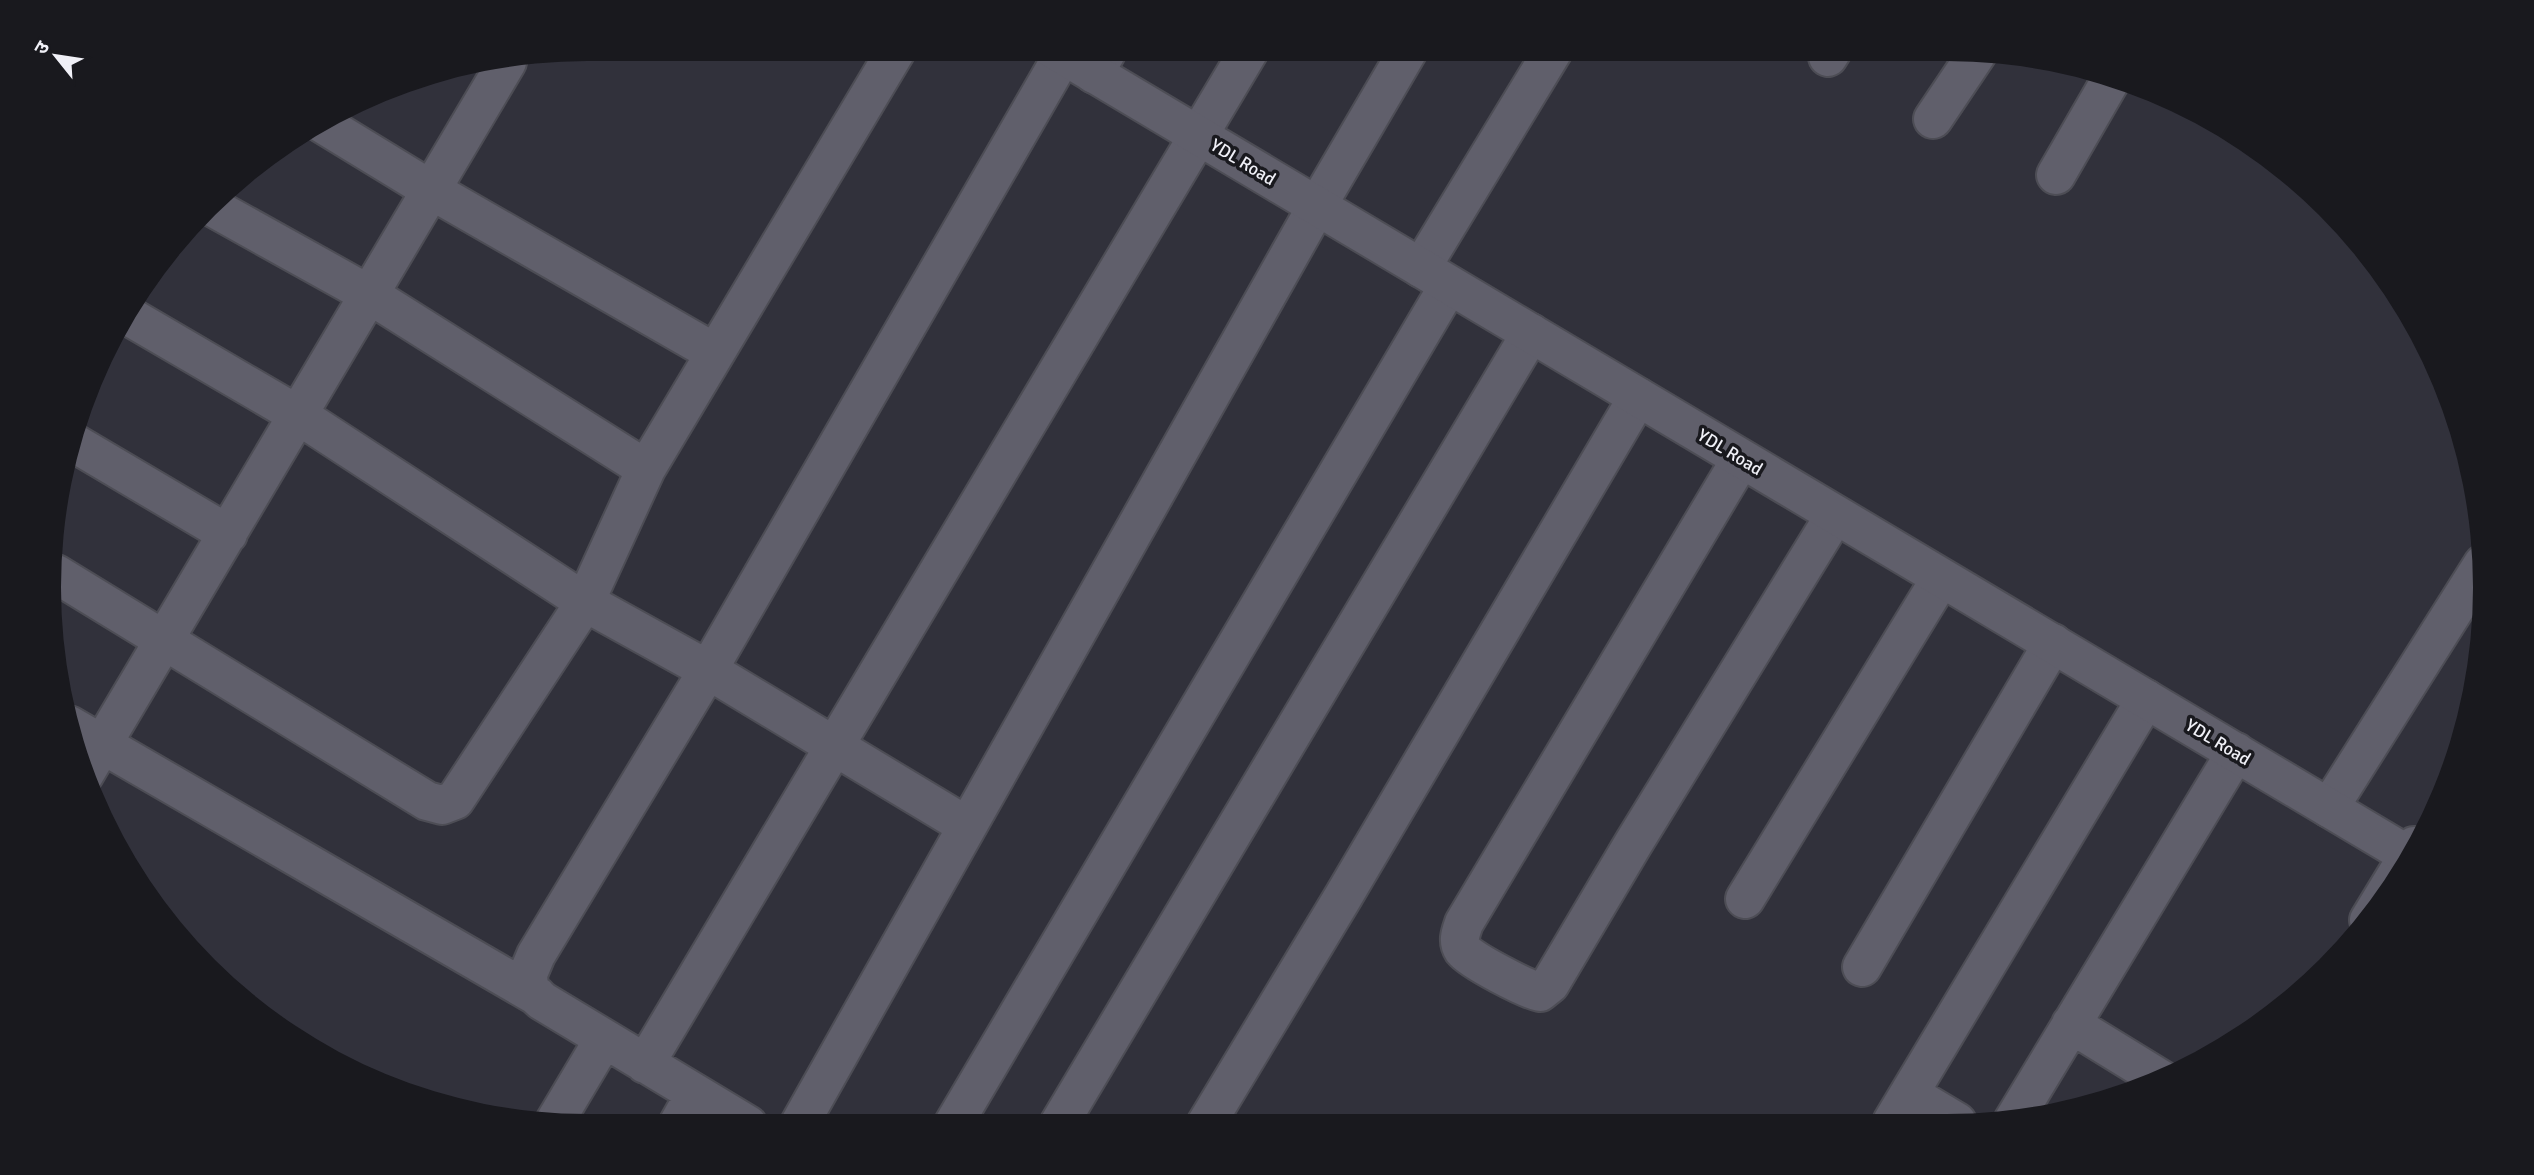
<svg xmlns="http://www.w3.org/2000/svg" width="2534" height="1175" font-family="Signika,'Noto Sans Devanagari',sans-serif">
<rect width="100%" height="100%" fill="#31313b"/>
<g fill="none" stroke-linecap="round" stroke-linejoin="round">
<defs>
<path id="minor" d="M1828 57 1833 49
M1094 74 1108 49
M1933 119 1978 52
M318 121 431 190 715 353
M2056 175 2112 78
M212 207 370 295 646 469
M1421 268 1554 49
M125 314 298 415 585 602 708 670 967 826
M74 443 228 534
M1741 459 1464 923C1461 932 1457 941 1463 950 1472 961 1526 989 1540 992L1550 984 1633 844 1835 515
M56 574 427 801 442 805 455 800 585 602 646 469 897 49
M69 725 537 996
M84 775 507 62
M2329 808 2483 564
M1745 899 1941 578
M2369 920 2414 846
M1862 967 2053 643
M2071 1024 2162 1080
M645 1064 1250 49
M1910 1094 1957 1122
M2013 1121 2236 752
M1892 1122 2146 699
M554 1123 604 1039
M1059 1124 1531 333
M1206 1124 1343 897 1638 397
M748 1125 542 1001 529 989 528 974 536 955 708 670 1063 55
M799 1125 1317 206 1409 49
M953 1125 1449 285
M677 1126 695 1094"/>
<path id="tertiary" d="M1053 49 2408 855"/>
</defs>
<!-- minor casing -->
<use href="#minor" stroke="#4d4d55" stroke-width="42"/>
<!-- tertiary casing -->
<use href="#tertiary" stroke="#4d4d55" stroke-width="42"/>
<!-- minor -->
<use href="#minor" stroke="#605f6b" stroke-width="38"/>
<!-- tertiary -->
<use href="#tertiary" stroke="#605f6b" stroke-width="38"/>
</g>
<g text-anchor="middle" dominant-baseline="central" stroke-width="7" stroke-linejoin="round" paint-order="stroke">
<!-- street labels -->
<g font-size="18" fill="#f0f0f7" stroke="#19191e">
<text transform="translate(1243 162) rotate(31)">YDL Road</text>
<text transform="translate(1730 452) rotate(31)">YDL Road</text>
<text transform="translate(2218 742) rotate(31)">YDL Road</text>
</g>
</g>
<!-- crop -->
<path d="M0 0H2534V1175H0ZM587 61H1947A526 526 0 0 1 2473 587V588A526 526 0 0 1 1947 1114H587A526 526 0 0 1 61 588V587A526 526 0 0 1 587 61Z" fill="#19191e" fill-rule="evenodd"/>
<!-- north arrow -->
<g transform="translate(56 56) rotate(300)" stroke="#19191e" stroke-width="5" paint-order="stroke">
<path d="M0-5L12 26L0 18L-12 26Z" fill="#f0f0f7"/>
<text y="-10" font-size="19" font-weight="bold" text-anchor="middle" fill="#f0f0f7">उ</text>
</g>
</svg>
